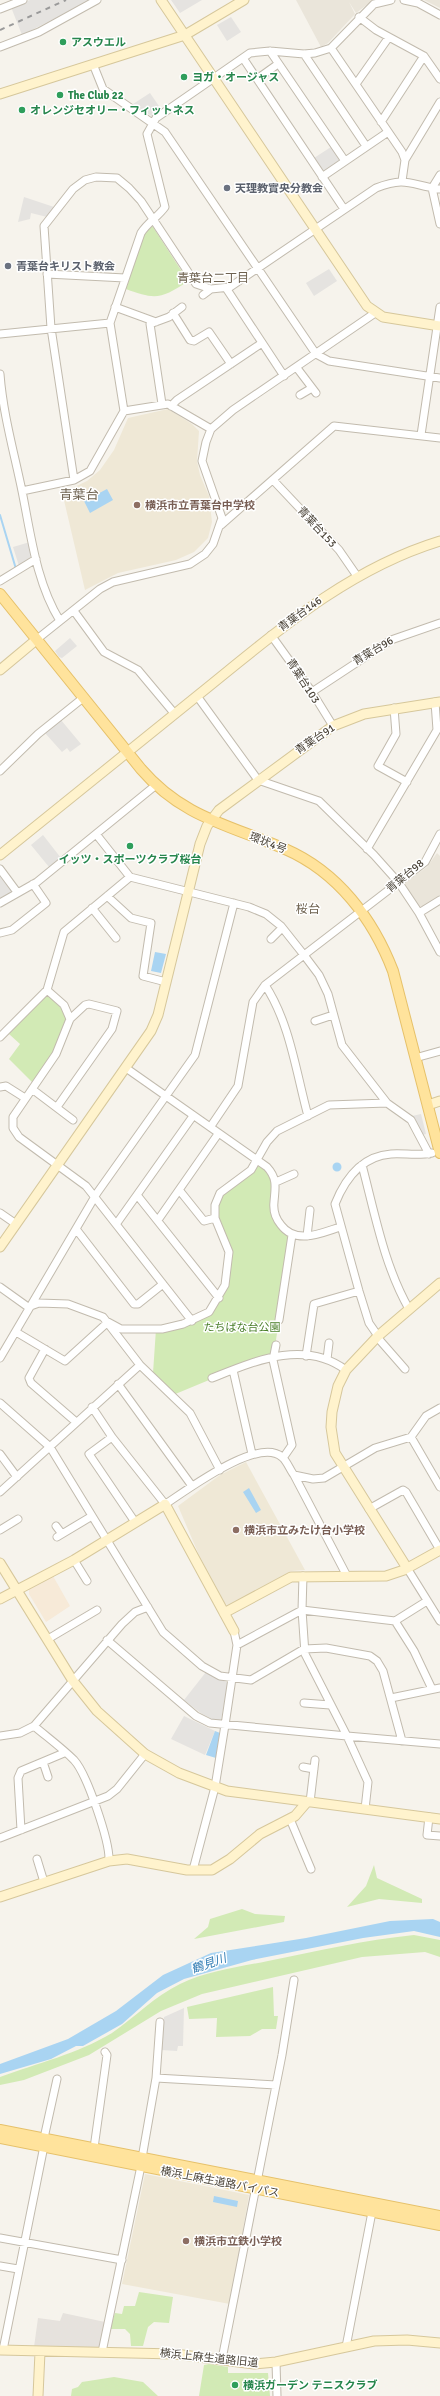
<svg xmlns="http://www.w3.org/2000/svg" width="440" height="2396" font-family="Signika,'Noto Sans JP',sans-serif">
<rect width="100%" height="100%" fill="#f6f3ec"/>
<!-- residential -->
<path fill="#eae5da" d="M296 0H373L356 13 349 2 355 14 328 43 321 47Z
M424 0H440V8Z
M437 853 440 856V895L424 906 417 907 405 883 427 867Z"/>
<!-- commercial -->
<path fill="#f7ead8" d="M53 1576 70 1606 46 1622 29 1594V1588Z"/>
<!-- industrial -->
<path fill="#e6e2dd" d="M63 2313 105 2322 99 2348 34 2347 38 2318 60 2321Z"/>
<!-- education -->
<path fill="#efe8d6" d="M168 409 192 424 199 431 197 461 200 475 209 496 212 522 208 538 194 552 176 560 118 573 85 590 63 496 68 490 87 481 100 470 114 450 128 418Z
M246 1462 305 1570 291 1571 229 1606 225 1604 199 1555 178 1506 220 1475Z
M145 2174 249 2195 230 2304 122 2284Z"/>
<!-- green -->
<path fill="#d2eab5" d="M150 225 153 227 188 281C162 299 155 300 126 289L143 236Z
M49 996 62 1009 66 1018 53 1053 32 1082 9 1059 20 1044 9 1034 44 997Z
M257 1159 271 1171 275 1215 292 1235 274 1353 173 1395 153 1373 156 1329 201 1317 219 1298 228 1261 215 1218 220 1193 243 1177Z
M374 1865 377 1878 422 1899V1903L379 1899 347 1907 366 1886Z
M242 1909 255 1914 285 1916 284 1922 194 1939 208 1927 210 1919Z
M414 1935 440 1940V1957L425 1952 362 1957 202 1994 161 2011 89 2055 24 2080 0 2085V2077C38 2063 77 2054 112 2033 135 2017 155 1996 180 1984 207 1971 239 1967 268 1961 317 1951 364 1940 414 1935Z
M273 1987 274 2016H278L276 2029H262L250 2036 216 2037 217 2018 189 2019 187 2007Z
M139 2292 173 2297 169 2323 154 2322 148 2327 143 2346H131L130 2334 125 2329H110L115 2313 122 2314 124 2306H135Z
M209 2364 228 2367V2373H268L270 2396H199L204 2365Z
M114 2377 143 2382 158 2396H71L72 2389 78 2387 82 2382Z"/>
<!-- parking -->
<path fill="#e5e3e0" d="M30 0H91L22 35 11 7Z
M171 0H202L180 13Z
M231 17 241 32 227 41 217 25Z
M150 93 161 109 153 117 133 104Z
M331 147 341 161 324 173 314 158Z
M24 197 54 207 47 217 31 213 30 219 18 222Z
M329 269 337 281 314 296 306 283Z
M30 542 32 553 29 560 19 566 13 547Z
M70 638 77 646 62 658 59 657 55 651Z
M61 720 81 744 70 752 67 748 62 752 45 733Z
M43 835 61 858 49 867 31 845Z
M0 873 12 889 10 893 0 899Z
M421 1114 426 1134 422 1135 412 1116Z
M206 1672 228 1683 221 1720H214L202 1714 184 1700Z
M184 1716 215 1731 205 1755 171 1739Z
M184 2008 183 2046H178L177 2051 161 2050 164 2017Z"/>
<!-- water -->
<path fill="#a9d4f2" d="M107 489 113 500 90 513 84 501Z
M155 952 166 954 161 973 151 971Z
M332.5 1167a4.5 4.5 0 1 1 9 0a4.5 4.5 0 1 1-9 0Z
M249 1488 261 1510 256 1513 243 1492Z
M215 1731 220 1733 216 1758 206 1755Z
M433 1919 440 1922V1937L414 1931 363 1938 252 1960 184 1979 157 1993 122 2024 83 2046H76L51 2059 0 2074V2064L68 2039 116 2011 163 1975 211 1953 306 1938 390 1921Z
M214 2196 238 2201 237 2207 213 2202Z"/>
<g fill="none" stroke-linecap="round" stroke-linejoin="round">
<!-- stream -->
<path stroke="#a9d4f2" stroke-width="2" d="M0 515 16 569"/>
<defs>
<path id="street" d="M404 0 418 3 440 15
M0 9 23 0
M359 17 376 30 424 56 440 79
M0 47 39 32 97 0
M331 48 402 152 405 160 402 181
M270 51 345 161
M304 54 366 146
M243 58 344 209
M93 64 103 89 165 132 316 354 329 361 440 378
M257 79 278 64
M356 84 389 37
M381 122 424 56
M405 160 440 102
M440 175 432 188 440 224
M322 177 388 132
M47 274 125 278
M226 288 284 376
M203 295 211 289 230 287 376 188C407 176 410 185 440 189
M115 307 156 322
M173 313 190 340 194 341 209 332 231 364
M0 334 110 323
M297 368 316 393
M0 374C3 414 14 452 22 491 31 535 36 582 60 621
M300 395 312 388
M162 404 150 324 169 317 182 307
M171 406 177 400 262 343
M124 411 110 323 141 233C148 222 158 217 165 207L147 134 156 118 250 53 270 51 304 54 315 53 331 48 374 4 391 0
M421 435 440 307
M74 480 51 328 44 226 73 189 85 180 96 177 117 178 129 188 141 201 196 284 211 289
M273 480 339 550 357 576
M22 491 74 480 90 471 124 411 168 404 211 429
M221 525 334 426 440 438
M0 581 36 559
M74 611 104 652 138 670 174 713
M271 635 312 692 333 726
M36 640 100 589 113 582 190 564 205 554 213 544 222 518 202 461 206 442 211 429 233 410 375 313
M312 692 391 640 440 623
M197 696 258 780 319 801 374 855 399 883 419 913 440 952
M394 708 396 734 378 766 407 782
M0 771 38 734 83 698
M96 834 130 877 249 907 266 914 281 926 304 955 319 975 328 994 342 1045 387 1103
M367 849 437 730 435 702
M0 869 17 892
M107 896 131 918 151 923 143 976 166 982
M0 903 37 882 156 785
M92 908 116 938
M419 913 440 900
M0 933 12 930 46 903 33 884
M271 939 282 928
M265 985C290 1023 296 1072 308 1116
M47 990 64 932 130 877
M315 1021 333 1015
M0 1037 47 990 64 1005 70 1019
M415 1058 440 1051
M126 1068 267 1167C278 1179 275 1188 274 1202 273 1211 275 1218 281 1225 296 1245 321 1233 340 1227
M0 1087 6 1086 25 1098
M32 1089 73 1120
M57 1107 112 1029 117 1011 89 1004 85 1005 70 1019 56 1054 13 1117V1128L19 1137 86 1186 192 1321
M211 1126 238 1086 253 1002 265 985 425 862 440 834
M362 1165C375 1214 384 1265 409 1309
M276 1182 294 1174
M180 1191 204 1221 215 1218
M137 1195 219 1298
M0 1213 16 1224
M158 1220 218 1134
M117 1223 193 1116
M76 1229 134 1304H138L163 1284
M307 1236 310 1210
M0 1287 28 1307 39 1303 68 1304 103 1317 140 1365 190 1413 220 1470
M279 1320 292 1235
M16 1332 65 1361 108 1322 121 1329H162L183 1324 209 1312 225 1285 228 1260 229 1252 215 1218V1205L220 1193 251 1170 267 1142 277 1131 329 1105 387 1103 411 1120 429 1154
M378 1336 369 1323 359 1291 335 1204C345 1179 362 1156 391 1154 404 1153 418 1156 432 1153
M377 1337 405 1369
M276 1345 273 1360 292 1445 283 1458
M45 1349 29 1378 31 1383 76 1422
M306 1356 314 1304 359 1291
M0 1358 97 1193 195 1055 234 903
M327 1359 329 1343
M233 1370 252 1454
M212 1378C255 1361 304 1339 346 1370
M118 1384 192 1486
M0 1403 50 1447 163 1632 202 1666 220 1676 251 1680 304 1649 326 1648 370 1656 377 1661 383 1671 402 1741
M92 1407 112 1437 165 1504
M440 1408 426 1416 411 1437 440 1487
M112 1437 89 1454 135 1522
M0 1454 17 1477
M294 1475 347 1576
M0 1492 140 1365
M164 1505C186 1491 258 1436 282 1457 287 1461 290 1470 294 1475L313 1479 324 1478 375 1448 411 1437
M369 1509 403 1490 406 1492 440 1550
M56 1526 62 1534
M0 1530 18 1519
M57 1537 92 1516
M74 1560 87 1581
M407 1568 440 1621
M303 1576 302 1610 305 1654 347 1736 440 1744
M395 1621 427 1601
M48 1639 97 1610
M107 1640 196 1716 210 1723 347 1736 368 1782 365 1809
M237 1645 302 1610 395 1621 414 1651 432 1689
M391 1698 440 1688
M304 1703 330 1705
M34 1726C47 1737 62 1748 74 1760 87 1774 110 1842 109 1861
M0 1736 20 1733 34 1726 122 1624 135 1612 148 1607
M43 1762 48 1777
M303 1767 314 1769
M310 1802 315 1760
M429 1817 427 1835 440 1836
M290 1819 311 1869
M21 1830 18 1778 21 1771 64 1753
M0 1838 108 1796 117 1789 145 1754
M37 1859 44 1882
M193 1870 215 1787 225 1725 237 1645 234 1631
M156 2078 276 2085
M44 2138 57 2079
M94 2148 107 2055 105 2052
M142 2158 156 2078 160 2022
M0 2238 122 2260
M0 2266 18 2269
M346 2347 372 2212
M3 2350 44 2146
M102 2352 141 2166
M222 2359 282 2055 294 1980
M276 2362 277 2396"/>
<path id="secondary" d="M161 0 367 306 383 317 440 326
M0 94 185 35 244 0
M0 670 36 640
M0 855C66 802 131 749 197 696 273 635 345 570 440 541
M428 1105 440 1101
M0 1247 151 1031 158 1015 200 844 207 826 219 810 333 726 364 714 440 702
M165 1504 234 1631
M0 1563 73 1681 97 1711 145 1754 179 1773 227 1791 440 1819
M407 1568 335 1453 331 1427 332 1412 338 1386 346 1370 378 1336 440 1283
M0 1599 74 1560 164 1505
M224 1613 291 1577 386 1576 404 1570 440 1550
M0 1897 109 1861 127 1859 187 1870H212L230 1859 260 1834 295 1816 307 1802
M0 2350 175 2354 254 2364 276 2362 374 2341 407 2340 440 2343
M38 2396 40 2352"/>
<path id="primary" d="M0 594 141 769C183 818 230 825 285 849 338 872 373 919 393 971L440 1153
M0 2130 440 2216
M0 2138 440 2225"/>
</defs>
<!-- street casing -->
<use href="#street" stroke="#c2bbae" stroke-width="9"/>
<!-- secondary casing -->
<use href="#secondary" stroke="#d6c79b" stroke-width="11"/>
<!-- primary casing -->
<use href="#primary" stroke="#e6c16a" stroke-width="12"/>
<!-- street -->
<use href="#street" stroke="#fff" stroke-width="7"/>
<!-- secondary -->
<use href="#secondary" stroke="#fff3cd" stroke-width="9"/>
<!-- primary -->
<use href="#primary" stroke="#ffe39c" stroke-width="10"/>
<!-- rail -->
<path stroke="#9a9a9a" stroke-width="2" stroke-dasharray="5 5" stroke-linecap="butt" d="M0 30 66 0"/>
</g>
<!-- markers -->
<g fill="#2e9e5b" stroke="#fff" stroke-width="1.5">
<circle cx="63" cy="42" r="4"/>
<circle cx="184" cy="77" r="4"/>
<circle cx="60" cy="95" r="4"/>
<circle cx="22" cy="110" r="4"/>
<circle cx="130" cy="846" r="4"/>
<circle cx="235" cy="2385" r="4"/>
</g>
<g fill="#6b7280" stroke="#fff" stroke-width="1.5">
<circle cx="227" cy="188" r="4"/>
<circle cx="8" cy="266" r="4"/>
</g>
<g fill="#8d6e63" stroke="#fff" stroke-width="1.5">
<circle cx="137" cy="505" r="4"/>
<circle cx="236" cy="1530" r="4"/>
<circle cx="186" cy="2241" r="4"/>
</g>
<g text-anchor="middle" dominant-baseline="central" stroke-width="3" stroke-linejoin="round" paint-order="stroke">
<!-- leisure labels -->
<g font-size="11" font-weight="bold" fill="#27864d" stroke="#fff" text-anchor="start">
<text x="71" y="42">アスウエル</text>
<text x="192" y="77">ヨガ・オージャス</text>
<text x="68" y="95">The Club 22</text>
<text x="30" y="110">オレンジセオリー・フィットネス</text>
<text x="130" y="859" text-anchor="middle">イッツ・スポーツクラブ桜台</text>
<text x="243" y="2385">横浜ガーデン テニスクラブ</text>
</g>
<!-- worship labels -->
<g font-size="11" font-weight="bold" fill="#5b616d" stroke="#fff" text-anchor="start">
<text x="235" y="188">天理教實央分教会</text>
<text x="16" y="266">青葉台キリスト教会</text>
</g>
<!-- education labels -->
<g font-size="11" font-weight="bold" fill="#785e54" stroke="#fff" text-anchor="start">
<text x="145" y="505">横浜市立青葉台中学校</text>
<text x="244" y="1530">横浜市立みたけ台小学校</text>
<text x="194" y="2241">横浜市立鉄小学校</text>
</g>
<!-- street labels -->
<g font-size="11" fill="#4b4439" stroke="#fff">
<text transform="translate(317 527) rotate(47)">青葉台153</text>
<text transform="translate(300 614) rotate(-36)">青葉台146</text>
<text transform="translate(373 651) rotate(-31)">青葉台96</text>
<text transform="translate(303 681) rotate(57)">青葉台103</text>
<text transform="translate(315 739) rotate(-34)">青葉台91</text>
<text transform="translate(268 843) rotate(21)">環状4号</text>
<text transform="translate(405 876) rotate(-40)">青葉台98</text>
<text transform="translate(220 2182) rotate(11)">横浜上麻生道路バイパス</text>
<text transform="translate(209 2358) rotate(6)">横浜上麻生道路旧道</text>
</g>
<!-- park labels -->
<g font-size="11" fill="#4a7f2a" stroke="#fff">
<text x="242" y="1327">たちばな台公園</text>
</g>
<!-- neighbourhood labels -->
<g font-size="12" fill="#6e6250" stroke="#fff">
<text x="213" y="278">青葉台二丁目</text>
<text x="308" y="909">桜台</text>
</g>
<!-- water labels -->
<g font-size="12" font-style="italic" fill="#2e7ab2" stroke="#fff">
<text transform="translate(209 1964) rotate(-19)">鶴見川</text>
</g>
<!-- quarter labels -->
<g font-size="13" fill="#6e6250" stroke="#fff">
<text x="79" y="495">青葉台</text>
</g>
</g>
</svg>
